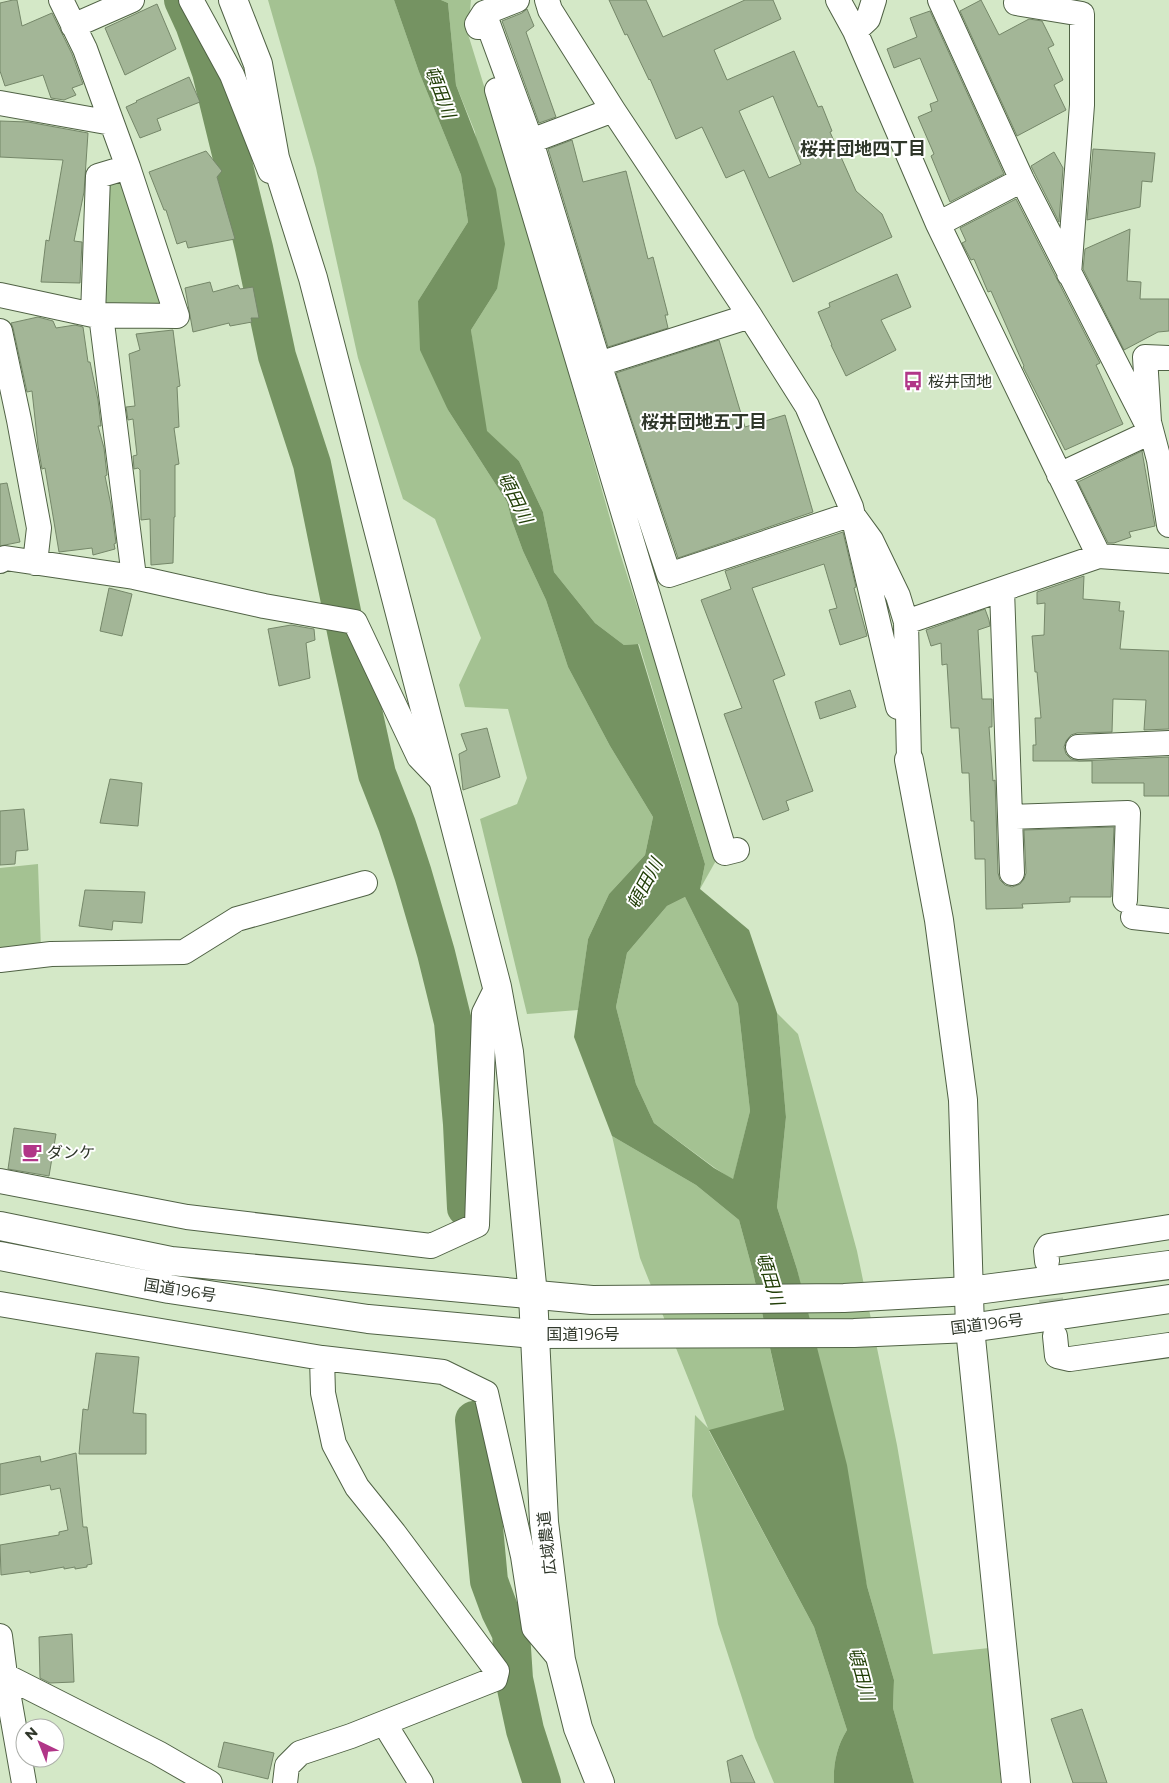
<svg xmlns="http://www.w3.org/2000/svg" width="1169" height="1783" font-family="Montserrat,'Noto Sans JP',sans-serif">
<rect width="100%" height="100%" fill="#d4e8c7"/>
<!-- green -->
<path fill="#a4c292" d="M268 0H394L419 72 461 175 468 222 418 301 448 410 507 502 512 521 523 551 546 600 568 667 610 746 653 817 645 855 609 894 588 939 578 1010 527 1014 480 819 517 804 527 778 508 709 465 707 459 685 481 638 435 519 403 499 358 358 316 168Z
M441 0H471L468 34 521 206 619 550 718 857 700 889 705 864 639 644 624 645 595 623 554 572 543 512 519 461 484 431 471 330 497 289 475 132 456 85 448 3Z
M126 176 169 309H99L106 183Z
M38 864 41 950 0 954V868Z
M685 897 738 1004 750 1111 733 1180 715 1168 654 1123 636 1084 616 1007 627 953 667 906Z
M777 1013 798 1034 857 1251 897 1445 933 1654 989 1648 1001 1783H914L893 1708 894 1680 867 1586 797 1269 777 1207 786 1117Z
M612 1136 696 1185 739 1220 752 1268 784 1411 709 1431 814 1627 847 1730C837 1746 833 1764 834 1783H774L755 1738 718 1624 692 1496 695 1415 708 1428 640 1258Z"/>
<!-- water -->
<path fill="#759362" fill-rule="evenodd" d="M394 0H441L448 3 456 85 496 189 505 244 497 289 471 330 487 431 519 461 543 512 554 572 595 623 624 645 638 644 705 864 700 889 749 930 777 1013 786 1117 777 1207 797 1269 847 1465 867 1586 894 1680 893 1708 914 1783H834C833 1764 837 1746 847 1730L814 1627 709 1430 784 1410 752 1268 739 1220 696 1185 612 1136 574 1037 588 939 609 894 645 855 653 817 610 746 568 667 546 600 523 551 512 521 507 502 448 410 420 350 418 301 468 222 461 175 419 72ZM685 897 738 1004 750 1111 733 1179 714 1168 654 1123 636 1084 616 1007 627 953 667 906Z"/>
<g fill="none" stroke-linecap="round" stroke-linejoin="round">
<!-- river -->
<path stroke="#759362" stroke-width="38" d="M183 0 194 24 211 72 254 248 277 356 312 464 350 651 377 774 397 825 413 874 436 953 453 1022 462 1124 466 1208
M474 1420 489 1581 500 1611 511 1633 514 1679 525 1730 542 1783"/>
</g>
<!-- building -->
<path fill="#a3b697" stroke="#758769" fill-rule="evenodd" d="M13 0H17L22 26 52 13 72 54 83 84 72 88 76 95 64 100 51 98 43 75 5 86 0 71V3Z
M609 0H646L663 37 745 0H773L781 19 714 50 727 80 794 51 818 107 822 106 832 131 830 132 856 191 882 214 892 237 793 282 744 170 726 178 702 127 676 139 650 79 649 80 627 34 625 35ZM773 96 801 164 769 178 739 111Z
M981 0 999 35 1029 19 1042 21 1054 45 1048 48 1063 80 1054 85 1066 110 1017 136 960 11Z
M157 4 176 49 125 75 105 28Z
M527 9 534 26 526 32 556 117 539 123 502 21 522 13Z
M930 11 1004 174 950 202 931 156 934 154 918 117 932 111 930 104 938 101 920 58 894 68 887 49 917 37 910 18Z
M189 77 200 102 157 119 161 130 140 138 126 107 137 102 136 101Z
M0 121 28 122 88 133 84 192 74 241 82 242 80 283 41 282 46 240 49 241 63 160 0 157Z
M572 140 583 182 626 171 648 259 653 257 668 315H665L668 328 608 347 548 149Z
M1093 149 1155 153 1152 182 1142 181 1140 207 1087 220Z
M206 151 222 171 217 177 235 239 188 248 186 241 177 244 166 210H164L149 172Z
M1054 152 1063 168 1059 222 1031 166Z
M1016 199 1100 363 1096 365 1123 424 1065 450 1023 367 1024 366 991 291 988 292 974 259 971 260 962 243 966 241 960 228Z
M1130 229 1127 281 1141 282 1140 299H1169V331L1158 332 1124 350 1083 269 1085 249Z
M897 274 911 307 881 320 896 350 846 376 831 345H832L818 312 830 307 829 303Z
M210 282 213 292 238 285 240 289 253 287 259 318H251L252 322 230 326 229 323 193 332 185 288Z
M38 317 53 321 56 328 75 325 83 327 88 362H90L98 400 101 426H98L104 448 107 475 105 476 111 505 116 543 114 544 115 549 93 555 92 548 59 552 45 468 42 469 38 446 32 391 27 392 13 328 11 323Z
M173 330 180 386 177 387 179 427 174 428 179 464 175 465V517H174L173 563 151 565 150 519 141 520 140 470 138 468 134 469 133 456 137 455 133 419 128 420 126 407 135 406 129 354 140 350 136 334Z
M719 340 745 427 785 415 813 512 678 558 616 373Z
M1142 451 1155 526 1129 532 1131 537 1114 543H1108L1078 482Z
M7 483 20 542 0 546V484Z
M843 532 856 587 854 588 867 636 840 645 829 610 837 608 824 564 752 588 785 675 773 680 813 791 786 801 789 810 763 820 724 714 742 708 701 600 731 589 725 571Z
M1084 576 1083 599 1120 602 1119 611H1124L1120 649 1169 651V729L1144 730 1146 700 1113 699 1112 732 1077 733 1071 735 1066 741 1064 747 1066 754 1071 759 1079 761 1169 757V796H1144V783H1092V761H1033V745H1036L1035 718H1041L1037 672H1035L1032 636 1044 635 1045 603 1037 604V592Z
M109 588 132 594 122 636 100 631Z
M985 609 989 620 990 626 978 630 982 699H992V727H989L993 781 995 780 998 873 1000 880 1005 885 1012 887 1020 884 1024 879 1026 873 1024 830 1114 827 1111 897H1070V902L1022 904 1023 908 986 909 985 859H975L974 821H971L969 773H962L959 728H951L947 664 942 665 941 643 931 646 926 630Z
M291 625 314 629 315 640 306 643 310 678 279 686 268 629Z
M850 690 856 707 820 719 815 702Z
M487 728 500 777 463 790 459 754 467 750 461 734Z
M110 779 142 783 138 826 100 823Z
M24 809 28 850 16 851 15 864 0 865V811Z
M85 890 145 892 142 923 113 921 112 930 79 926Z
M14 1128 56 1134 49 1176 8 1169Z
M96 1353 139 1357 133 1413 146 1414V1454H79L83 1409 88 1410Z
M76 1453 83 1527H87L92 1564 87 1565V1567L75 1569V1567L64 1569V1567L30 1573V1571L1 1575 0 1545 59 1535V1532L68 1530 60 1488 51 1490 50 1485 0 1495V1464L40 1456 41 1462Z
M72 1634 74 1682 50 1683 40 1678 39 1637Z
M1082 1709 1107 1783H1073L1051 1719Z
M224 1742 274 1753 268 1779 218 1767Z
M742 1755 755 1783H731L727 1761Z"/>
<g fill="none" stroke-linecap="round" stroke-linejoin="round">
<!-- minor-tunnel -->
<path stroke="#b3c5a8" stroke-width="24" stroke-dasharray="24 12" stroke-linecap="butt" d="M1047 1263 1055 1334"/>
<defs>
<path id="minor" d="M191 0 232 75 270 171
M547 0 550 10 613 110
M838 0 855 31 938 224 1099 556
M940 0 1022 180 1151 432 1059 475
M1016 3 1082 14V105L1069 274
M484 13 531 141 599 364 669 575 852 514 871 540 898 596 906 622 909 760
M73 26 132 0
M478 27 477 24 484 13 517 0
M855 31 868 19 874 0
M497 90 725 853 737 850
M0 103 112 123
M531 141 613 110 750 316
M938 224 1022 180
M0 295 93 315 177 316 128 167 85 49 61 0
M93 315 98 176 128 167
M101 315 134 577
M0 331 19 420 39 528 35 563
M1169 358 1145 357 1149 422 1159 460 1169 525
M599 364 750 316 807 406 851 507 898 707
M0 561 5 558 134 577 264 606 355 622 419 757 444 783
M1002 590 1012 873
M906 622 1099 556 1169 561
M1078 747 1169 743
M1010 817 1128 813 1125 900
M1133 917 1169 921
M0 960 51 954 184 952 237 919 365 883
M0 1181 187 1217 431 1246 477 1225 484 1013 497 987
M1047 1261 1046 1251 1049 1246 1169 1227
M0 1304 322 1358 443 1372 486 1393 523 1556 534 1628 561 1660
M1055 1336 1057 1356 1070 1359 1169 1345
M0 1636 5 1675 24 1783
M0 1673 158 1753 210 1783
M384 1723 421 1783
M285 1783 287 1766 300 1753 351 1736 495 1679 497 1671 394 1533 357 1487 334 1444 323 1393 322 1358"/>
<path id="tertiary" d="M233 0 258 64 275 158 313 278 497 987 509 1052 533 1295 544 1522 561 1660 578 1728 600 1783
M909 760 939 920 963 1100 970 1328 1016 1783"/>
<path id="trunk" d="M0 1226 171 1261 592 1300 844 1298 969 1291 1169 1265
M0 1256 169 1289 368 1319 534 1334 854 1333 970 1328 1169 1299"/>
</defs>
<!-- minor casing -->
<use href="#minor" stroke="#506245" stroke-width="26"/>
<!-- tertiary casing -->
<use href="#tertiary" stroke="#506245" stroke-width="30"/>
<!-- trunk casing -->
<use href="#trunk" stroke="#506245" stroke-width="30"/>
<!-- minor -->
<use href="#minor" stroke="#fff" stroke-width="24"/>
<!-- tertiary -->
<use href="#tertiary" stroke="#fff" stroke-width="28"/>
<!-- trunk -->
<use href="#trunk" stroke="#fff" stroke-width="28"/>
</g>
<!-- icons -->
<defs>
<symbol id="bus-bare" viewBox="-9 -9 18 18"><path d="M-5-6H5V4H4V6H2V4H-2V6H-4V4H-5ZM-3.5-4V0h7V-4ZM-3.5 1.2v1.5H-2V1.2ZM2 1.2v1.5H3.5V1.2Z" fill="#b13688" stroke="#fff" stroke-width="2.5" paint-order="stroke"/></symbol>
<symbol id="cafe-bare" viewBox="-9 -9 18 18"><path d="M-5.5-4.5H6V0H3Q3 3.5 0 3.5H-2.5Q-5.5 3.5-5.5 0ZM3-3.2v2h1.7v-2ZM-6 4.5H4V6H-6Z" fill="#b13688" stroke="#fff" stroke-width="2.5" paint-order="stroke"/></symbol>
</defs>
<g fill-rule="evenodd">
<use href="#bus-bare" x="899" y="367" width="28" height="28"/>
<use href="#cafe-bare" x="18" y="1138" width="28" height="28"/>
</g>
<g text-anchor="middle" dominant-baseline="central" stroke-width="4" stroke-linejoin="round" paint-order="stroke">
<!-- poi labels -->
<g font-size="16" fill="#2f372a" stroke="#fff" text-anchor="start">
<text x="928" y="381">桜井団地</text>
<text x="47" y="1152">ダンケ</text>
</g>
<!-- street labels -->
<g font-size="16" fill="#2f372a" stroke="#fff">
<text transform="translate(180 1290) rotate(9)">国道196号</text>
<text transform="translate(987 1324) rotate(-7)">国道196号</text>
<text x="583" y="1334">国道196号</text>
<text transform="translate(547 1543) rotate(-96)">広域農道</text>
</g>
<!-- water labels -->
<g font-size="18" font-style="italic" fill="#223f08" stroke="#fff">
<text transform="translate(440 92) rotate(69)">頓田川</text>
<text transform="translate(515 498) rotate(64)">頓田川</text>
<text transform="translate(645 884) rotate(-62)">頓田川</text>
<text transform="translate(770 1279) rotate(73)">頓田川</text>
<text transform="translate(861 1674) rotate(75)">頓田川</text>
</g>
<!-- neighbourhood labels -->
<g font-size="18" font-weight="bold" fill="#2f372a" stroke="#fff">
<text x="863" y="149">桜井団地四丁目</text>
<text x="704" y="422">桜井団地五丁目</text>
</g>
</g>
<!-- north arrow -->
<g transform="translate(40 1743) rotate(317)"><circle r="24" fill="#ffffff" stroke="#acafaa"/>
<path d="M0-4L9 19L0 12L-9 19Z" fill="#b13688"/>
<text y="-8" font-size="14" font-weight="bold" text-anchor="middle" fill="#2f372a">N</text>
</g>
</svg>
